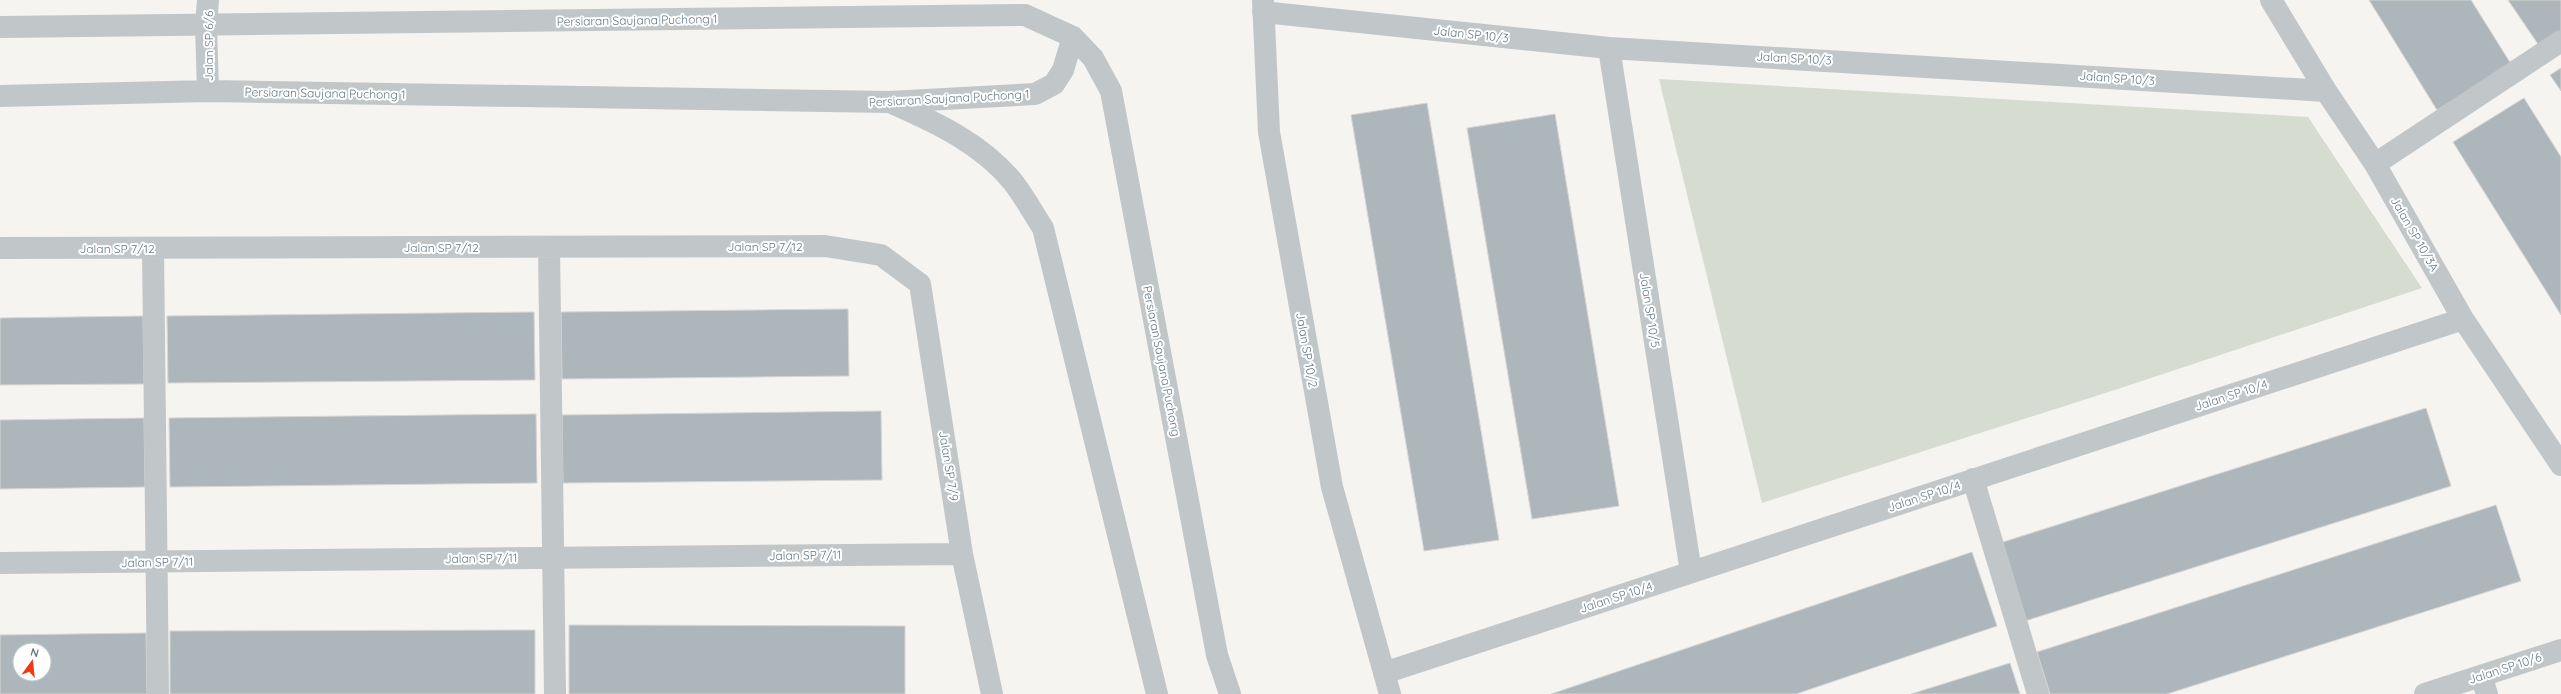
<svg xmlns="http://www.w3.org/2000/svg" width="2561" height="694" font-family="Quicksand,sans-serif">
<rect width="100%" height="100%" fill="#f5f4f0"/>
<!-- green -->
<path fill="#d6dcd0" d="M1659 79 2308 117 2422 288 2127 386 1762 503Z"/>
<!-- building -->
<path fill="#adb6ba" stroke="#d6d5d3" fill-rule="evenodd" d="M2369 0H2471L2511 64 2437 110Z
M2508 0H2561V33L2540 47Z
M2561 68V91L2550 75Z
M2524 98 2561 157V315L2453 142Z
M1427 103 1499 540 1424 551 1351 115Z
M1555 114 1619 506 1532 519 1467 128Z
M848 309 849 376 562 379 561 312Z
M534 312 535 380 168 383 167 316Z
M143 316 144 384 0 385V318Z
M2426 408 2451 486 2025 621 2000 543Z
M881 411 882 480 563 483 562 415Z
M536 414 537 483 170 487 169 418Z
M144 418 145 487 0 489V420Z
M2496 505 2521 581 2167 694H2050L2037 652Z
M1972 552 1997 626 1796 694H1551Z
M569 625 905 626V694H569Z
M535 630V694H170V631Z
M146 633 147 694H0V635ZM20 650H44V674H20Z
M2010 663 2020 694H1911Z"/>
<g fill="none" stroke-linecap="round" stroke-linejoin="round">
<!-- minor -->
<path stroke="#c1c6c9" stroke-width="22" d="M1263 0 1269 132 1332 487 1390 694
M2271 0 2326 91 2375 164 2463 319 2561 465
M1263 12 1609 48 2326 91
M0 27 1025 15 1073 37 1093 58 1111 91 1217 655 1230 694
M1609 48 1691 572
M208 91 206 25 208 0
M0 96 208 91 889 102 1035 94 1054 84 1063 70 1073 37
M894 104C937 123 982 144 1013 182 1024 196 1033 213 1043 228L1157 694
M2375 164 2561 41
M549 247 555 694
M0 248 825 246 881 255 920 284 962 554 992 694
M153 248 158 694
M1973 479 2038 694
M0 563 962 554
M1384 673 2463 319
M2481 676 2487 694
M2425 694 2561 650"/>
</g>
<g text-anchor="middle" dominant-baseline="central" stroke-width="4" stroke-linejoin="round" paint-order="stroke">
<!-- street labels -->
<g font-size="12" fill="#617784" stroke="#fff">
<text transform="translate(637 20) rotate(-1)">Persiaran Saujana Puchong 1</text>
<text transform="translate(1471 34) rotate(6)">Jalan SP 10/3</text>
<text transform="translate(208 46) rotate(-90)">Jalan SP 6/6</text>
<text transform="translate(1794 58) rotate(3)">Jalan SP 10/3</text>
<text transform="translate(2117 78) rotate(4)">Jalan SP 10/3</text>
<text transform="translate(325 93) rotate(1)">Persiaran Saujana Puchong 1</text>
<text transform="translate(949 98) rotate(-3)">Persiaran Saujana Puchong 1</text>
<text transform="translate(2415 234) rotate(60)">Jalan SP 10/3A</text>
<text x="765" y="246">Jalan SP 7/12</text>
<text x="441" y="247">Jalan SP 7/12</text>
<text x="117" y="248">Jalan SP 7/12</text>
<text transform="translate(1650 310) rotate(81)">Jalan SP 10/5</text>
<text transform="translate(1307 350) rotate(80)">Jalan SP 10/2</text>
<text transform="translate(1162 361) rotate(79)">Persiaran Saujana Puchong</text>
<text transform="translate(2231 395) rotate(-18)">Jalan SP 10/4</text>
<text transform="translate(949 466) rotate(81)">Jalan SP 7/9</text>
<text transform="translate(1924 496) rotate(-18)">Jalan SP 10/4</text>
<text transform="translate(805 555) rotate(-1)">Jalan SP 7/11</text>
<text transform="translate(481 558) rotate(-1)">Jalan SP 7/11</text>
<text transform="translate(157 562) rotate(-1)">Jalan SP 7/11</text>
<text transform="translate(1616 597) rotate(-18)">Jalan SP 10/4</text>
<text transform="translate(2505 668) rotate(-18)">Jalan SP 10/6</text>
</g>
</g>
<!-- north arrow -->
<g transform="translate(32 662) rotate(15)"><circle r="19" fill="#ffffff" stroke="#c0c9ce"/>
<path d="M0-3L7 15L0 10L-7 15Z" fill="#f23712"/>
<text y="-6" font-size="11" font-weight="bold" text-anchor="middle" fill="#617784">N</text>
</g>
</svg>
